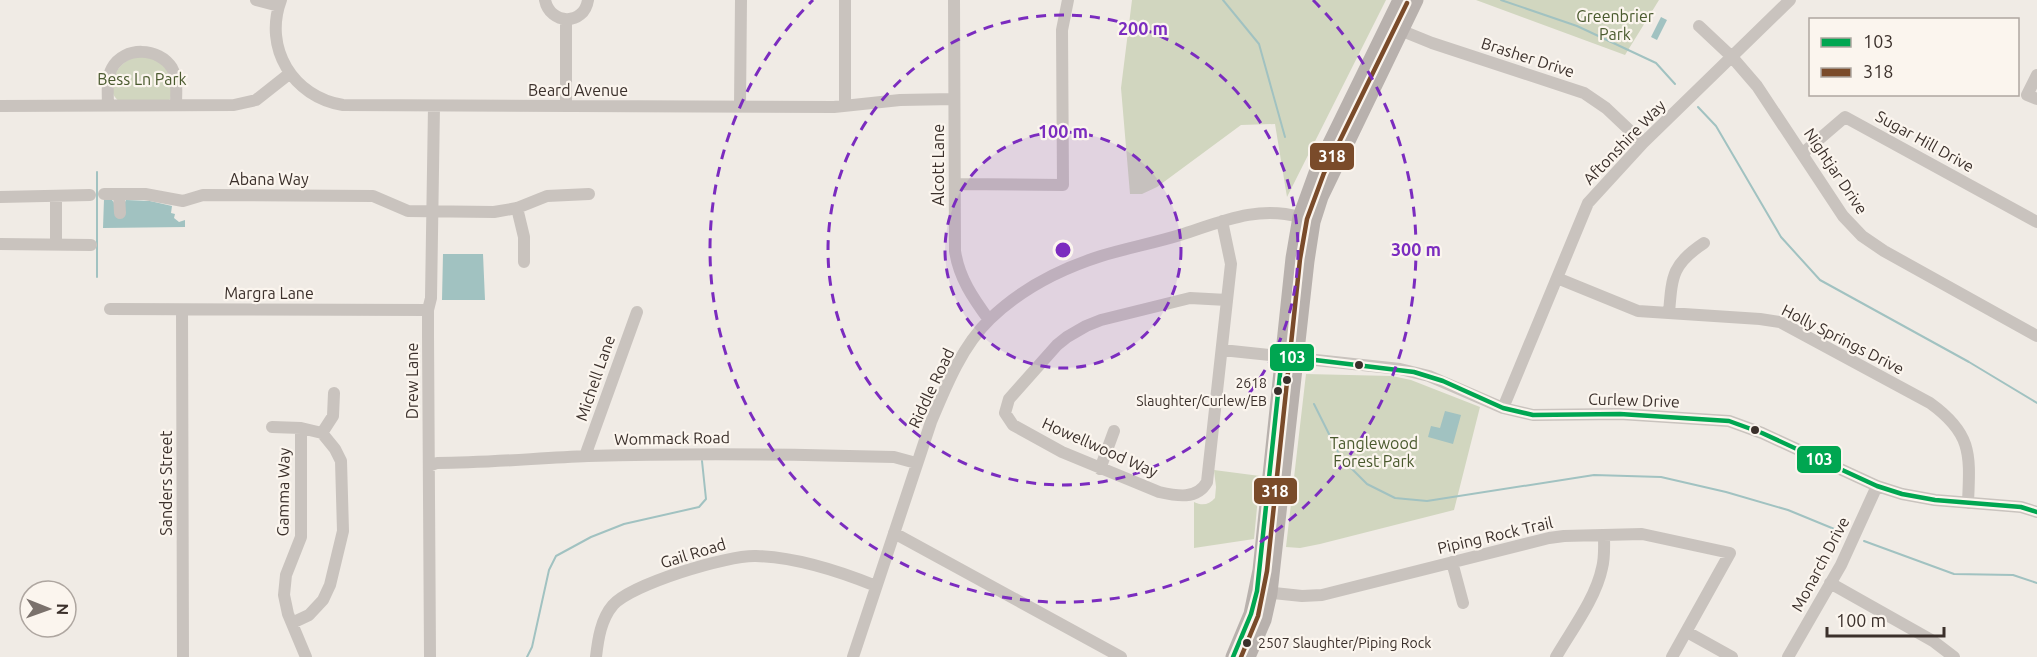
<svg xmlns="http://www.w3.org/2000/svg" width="2037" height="657" font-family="Ubuntu,sans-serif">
<rect width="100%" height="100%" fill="#f0ebe5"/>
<!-- green -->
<path fill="#d1d6bf" d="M1132 0H1386L1287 197 1275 124 1241 125 1157 187 1142 194H1130L1121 88Z
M1476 0H1659L1625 55Z
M137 56C141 56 147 56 151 57 168 62 177 86 169 101H119C106 92 113 71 124 63 127 60 132 58 137 56Z
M1306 374 1392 376 1411 380 1480 407 1454 510 1320 544 1300 548 1286 547Z
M1214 470 1260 476 1254 539 1194 548V502C1202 506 1209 505 1215 498L1216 487Z"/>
<!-- water -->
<path fill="#a1c2c1" d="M1661 17 1667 20 1657 40 1651 37Z
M104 199 112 200 115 204H124L126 200 150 201 172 206 171 213 175 214 174 218 179 222 185 220V227L103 228Z
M443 254H483L485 300H442Z
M1445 411 1461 415 1453 444 1428 437 1431 426 1440 428Z"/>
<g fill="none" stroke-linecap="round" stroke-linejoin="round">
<!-- stream -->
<path stroke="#a1c2c1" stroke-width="2" d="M1223 0 1259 44 1285 137
M1501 0 1577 26 1656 63 1675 84
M1698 107 1716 126 1781 237 1820 280 1969 362 2037 403
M97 277V172
M1314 404 1338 452 1350 467 1367 484 1395 498 1427 501 1594 475 1661 477 1726 492 1788 510 1844 533
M1864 541 1954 574 2013 575 2037 583
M527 657 532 647 549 570 556 556 591 537 624 524 699 507 706 499 702 461"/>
<!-- minor -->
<path stroke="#c9c3be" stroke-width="12" d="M256 0 279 6
M281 0C263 48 293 97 343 105L834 107 900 100 954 99
M545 0C550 25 584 26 588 0
M845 0V106
M954 0 955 251C959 278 973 298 989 320
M1699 26 1732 57 1757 86 1843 216 1862 236 1884 251 2037 336
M1395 28 1432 43 1584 93 1606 108 1643 143
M2037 75 2027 95 2037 99
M0 106 234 105 256 100 289 74
M108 106C108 94 106 79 112 68 124 46 159 47 172 68 178 79 176 93 176 105
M566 106V20
M740 106 741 0
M1803 153 1845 117 2037 222
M955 184 1063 185 1062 30 1068 0
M104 194H145L183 201 203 195 373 196 408 211 494 212 517 208 547 196 589 194
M119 194 120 213
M56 196V244
M0 197 90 195
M517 208 524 237V262
M1222 221 1231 264 1207 482C1197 500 1177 496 1159 492L1062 452 1013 425 1005 413 1009 399 1057 345 1067 337 1086 326 1101 320 1190 298 1227 300
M0 244 91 245
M1557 278 1638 311 1760 319 1780 322 1930 403C1973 434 1970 455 1968 503
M110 309 428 310
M182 310 183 657
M1669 313C1672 276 1672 264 1704 243
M1222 350 1400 369 1429 376 1503 408 1533 415 1620 414 1729 421 1762 433 1877 486 1902 494 1935 500 2021 507 2037 512
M1503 408 1588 203 1643 143 1790 0
M272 427 301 428 322 433 335 449 341 461 343 531 330 585 323 600 309 615 292 623
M301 428V537L286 575 284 595 288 614 306 657
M322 433 333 416 334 393
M585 456 637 312
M429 466 437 463C488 463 537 458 588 456 690 453 792 454 894 457L916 463
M1100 469 1114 431
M894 533 1121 657
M1452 562 1463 603
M1830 583 1933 641 1954 657
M1264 592 1302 596 1322 595 1549 538 1564 536 1642 534 1730 553 1672 657
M1687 632 1732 657
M430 657 428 335V310L431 298 434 106
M596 657C598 639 601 619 613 605 632 584 727 555 756 556 796 557 839 571 876 586
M853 657 931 422C946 386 962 346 990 319 1020 290 1060 269 1101 256 1127 248 1154 243 1180 235 1221 222 1257 205 1300 217
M1556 657C1571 631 1596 598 1602 568 1605 557 1604 546 1604 535
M1788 657 1841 565 1877 486"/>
<!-- major -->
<path stroke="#b8b1ad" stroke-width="15" d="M1233 657 1251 614 1260 570 1293 258 1300 217 1317 170 1400 0
M1248 657 1264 620 1270 593 1307 261 1313 222 1321 197 1416 0"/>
<defs>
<path id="bus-1" d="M1233 657 1251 614 1257 591 1282 356 1414 372 1443 381 1503 408 1533 415 1620 414 1729 421 1762 433 1877 486 1902 494 1935 500 2021 507 2037 512"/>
<path id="bus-2" d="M1241 657 1258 616 1267 571 1300 259 1307 219 1324 173 1407 3"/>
</defs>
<!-- bus-1 casing -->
<use href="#bus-1" stroke="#fbf5ee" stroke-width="9"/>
<!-- bus-2 casing -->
<use href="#bus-2" stroke="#fbf5ee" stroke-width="9"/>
<!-- bus-1 -->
<use href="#bus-1" stroke="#00a651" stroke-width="4.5"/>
<!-- bus-2 -->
<use href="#bus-2" stroke="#7a4b2a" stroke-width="4.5"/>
</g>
<!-- distance rings -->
<circle cx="1063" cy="250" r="118" fill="#7b2cbf" fill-opacity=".12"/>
<g fill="none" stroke="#7b2cbf" stroke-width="3" stroke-dasharray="10 8">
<circle cx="1063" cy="250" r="118"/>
<circle cx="1063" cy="250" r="235"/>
<path d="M1313 0A353 353 0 1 1 813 0"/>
</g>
<!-- markers -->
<g fill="#3b302b" stroke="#fbf5ee" stroke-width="2">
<circle cx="1359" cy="365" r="5"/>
<circle cx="1287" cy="380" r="5"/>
<circle cx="1278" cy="391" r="5"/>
<circle cx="1755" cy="430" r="5"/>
<circle cx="1247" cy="643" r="5"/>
</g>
<g text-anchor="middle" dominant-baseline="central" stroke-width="4.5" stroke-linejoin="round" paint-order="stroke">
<!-- bus labels -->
<g font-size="14" fill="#3b302b" stroke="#fbf5ee" text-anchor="end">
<text x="1267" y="383">2618<tspan x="1267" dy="18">Slaughter/Curlew/EB</tspan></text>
<text x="1258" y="643" text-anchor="start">2507 Slaughter/Piping Rock</text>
</g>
<!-- park labels -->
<g font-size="16" fill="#4a5a2e" stroke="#fbf5ee">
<text x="1615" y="16">Greenbrier<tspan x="1615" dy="18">Park</tspan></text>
<text x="142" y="79">Bess Ln Park</text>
<text x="1374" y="443">Tanglewood<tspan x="1374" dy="18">Forest Park</tspan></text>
</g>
<!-- street labels -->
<g font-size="16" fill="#3b302b" stroke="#fbf5ee">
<text transform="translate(1528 57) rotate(18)">Brasher Drive</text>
<text x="578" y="90">Beard Avenue</text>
<text transform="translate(1925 141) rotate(29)">Sugar Hill Drive</text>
<text transform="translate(1624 142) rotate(-46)">Aftonshire Way</text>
<text transform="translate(938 165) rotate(-90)">Alcott Lane</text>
<text transform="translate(1836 171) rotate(56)">Nightjar Drive</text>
<text x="269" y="179">Abana Way</text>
<text x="269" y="293">Margra Lane</text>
<text transform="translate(1843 339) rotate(27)">Holly Springs Drive</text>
<text transform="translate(595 378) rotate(-71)">Michell Lane</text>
<text transform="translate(412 381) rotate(-90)">Drew Lane</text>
<text transform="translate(931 388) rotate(-65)">Riddle Road</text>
<text transform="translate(1634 400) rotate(2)">Curlew Drive</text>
<text transform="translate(672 438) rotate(-1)">Wommack Road</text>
<text transform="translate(1100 447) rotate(24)">Howellwood Way</text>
<text transform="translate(166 483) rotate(-90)">Sanders Street</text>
<text transform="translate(283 492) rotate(-89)">Gamma Way</text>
<text transform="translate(1495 535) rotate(-13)">Piping Rock Trail</text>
<text transform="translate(693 553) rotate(-17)">Gail Road</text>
<text transform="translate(1820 564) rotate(-62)">Monarch Drive</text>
</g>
</g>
<circle cx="1063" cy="250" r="9" fill="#7b2cbf" stroke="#fbf5ee" stroke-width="3"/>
<g font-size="18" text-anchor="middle" font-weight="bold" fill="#7b2cbf" stroke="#fbf5ee" stroke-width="4.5" stroke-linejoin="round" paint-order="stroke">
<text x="1143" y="35">200 m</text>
<text x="1063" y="138">100 m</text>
<text x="1416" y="256">300 m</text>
</g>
<g stroke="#fbf5ee" stroke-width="2">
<rect x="1309" y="142" width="46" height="29" rx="6" fill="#7a4b2a"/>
<rect x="1269" y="343" width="46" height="29" rx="6" fill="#00a651"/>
<rect x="1796" y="445" width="46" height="29" rx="6" fill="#00a651"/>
<rect x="1253" y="477" width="45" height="28" rx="6" fill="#7a4b2a"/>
</g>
<g font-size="16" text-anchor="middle" font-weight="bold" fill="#fff">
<text x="1332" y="162">318</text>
<text x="1292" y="363">103</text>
<text x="1819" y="465">103</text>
<text x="1275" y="497">318</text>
</g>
<!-- legend -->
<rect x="1809" y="18" width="210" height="78" fill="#fbf5ee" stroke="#aea6a0" stroke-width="1.5"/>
<rect x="1821" y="38" width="30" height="9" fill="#00a651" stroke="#aea6a0" stroke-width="1.5"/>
<text x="1863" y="48" font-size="18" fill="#3b302b">103</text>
<rect x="1821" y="68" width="30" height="9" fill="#7a4b2a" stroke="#aea6a0" stroke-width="1.5"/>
<text x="1863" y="78" font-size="18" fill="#3b302b">318</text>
<!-- north arrow -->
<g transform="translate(48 609) rotate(91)"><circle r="28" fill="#fbf5ee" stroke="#aea6a0" stroke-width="1.5"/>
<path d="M0-4.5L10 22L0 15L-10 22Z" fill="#7a716c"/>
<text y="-9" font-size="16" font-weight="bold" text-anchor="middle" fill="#3b302b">N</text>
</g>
<!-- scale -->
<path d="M1827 627v9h117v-9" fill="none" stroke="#3b302b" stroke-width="3"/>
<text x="1836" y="627" font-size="18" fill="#3b302b" stroke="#fbf5ee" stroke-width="4.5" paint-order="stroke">100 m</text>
</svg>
